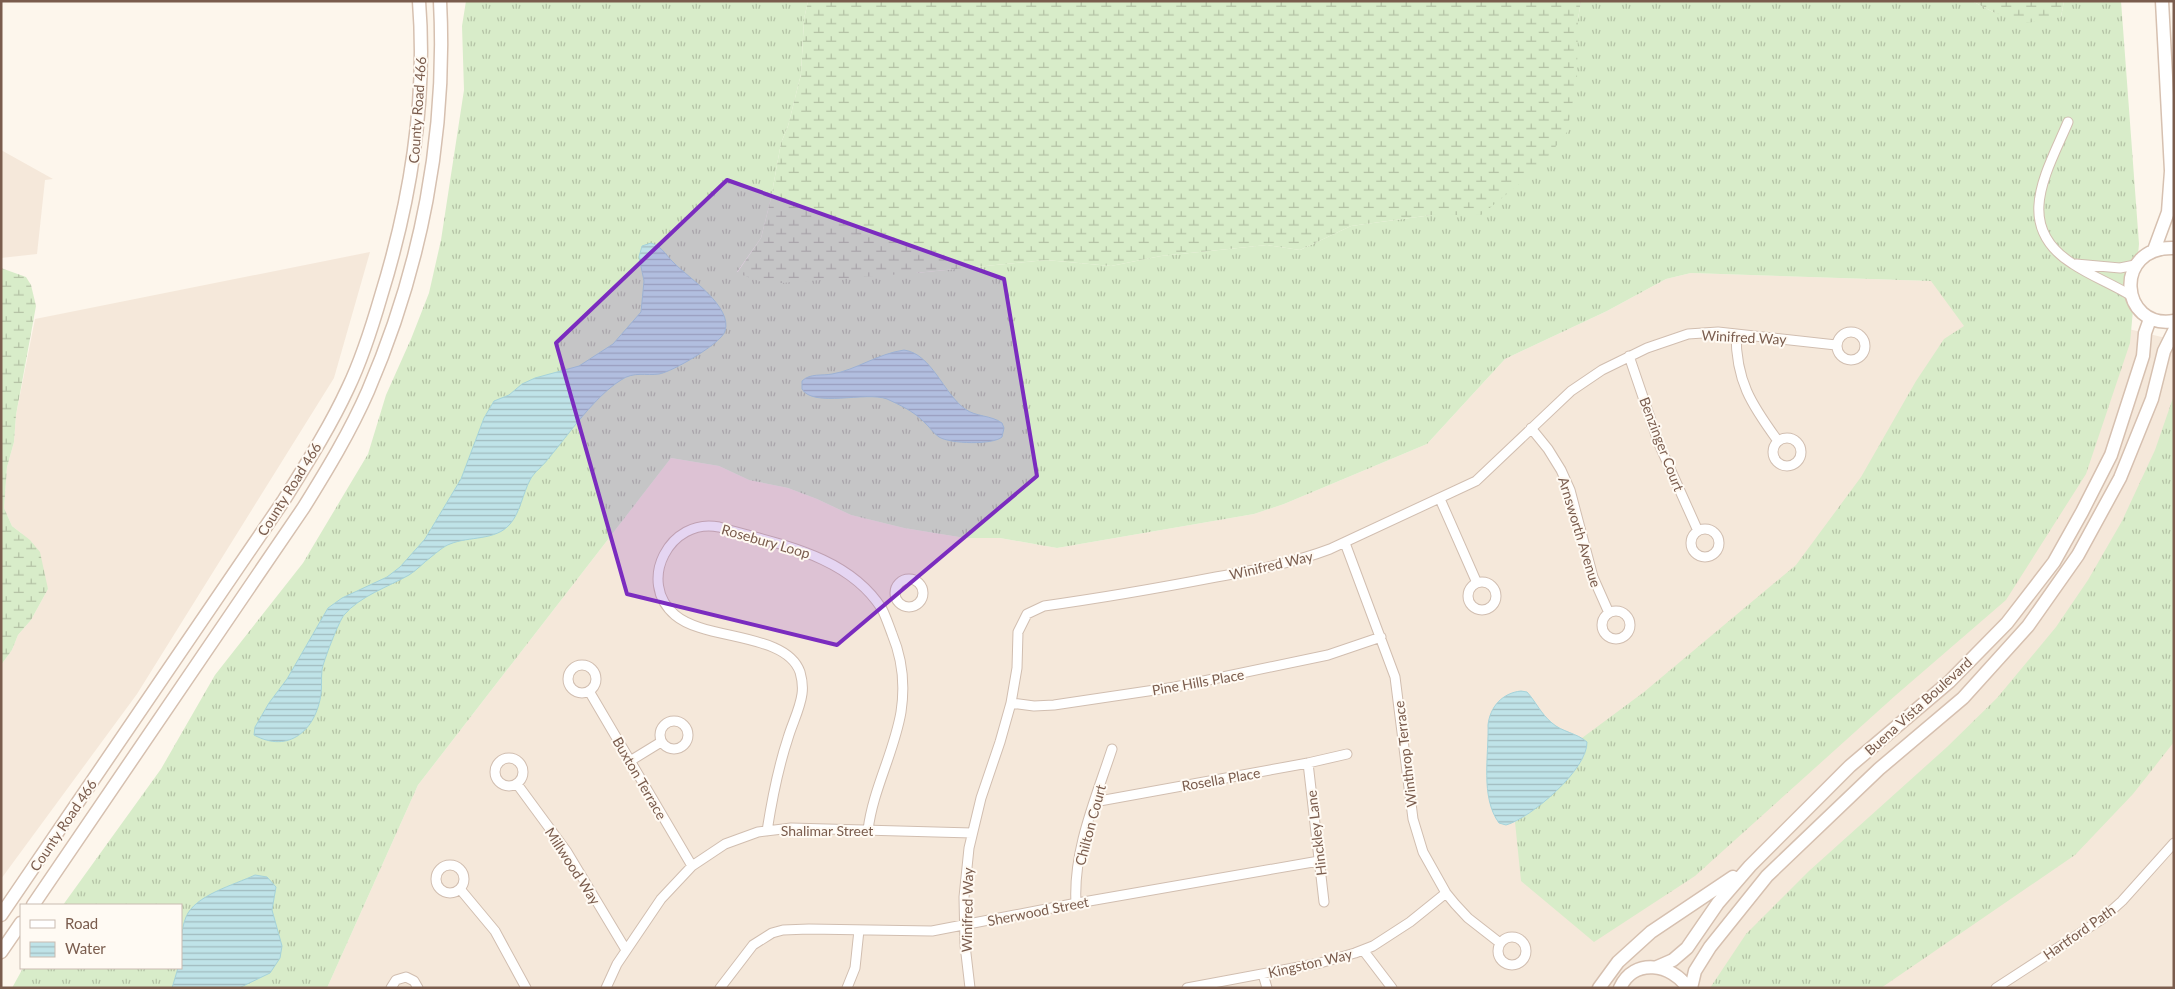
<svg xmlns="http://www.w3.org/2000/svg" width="2175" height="989" font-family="Lato,sans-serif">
<defs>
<pattern id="grass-tufts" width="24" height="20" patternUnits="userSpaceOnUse" patternTransform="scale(1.25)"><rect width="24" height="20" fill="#d8ecc9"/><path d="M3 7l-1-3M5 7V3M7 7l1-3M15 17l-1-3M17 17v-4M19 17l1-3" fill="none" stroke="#b4c2a5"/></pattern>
<pattern id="wetland-marsh" width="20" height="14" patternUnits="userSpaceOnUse" patternTransform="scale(1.25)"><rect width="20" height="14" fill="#d8ecc9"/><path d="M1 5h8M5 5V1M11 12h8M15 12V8" fill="none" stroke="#b4c2a5"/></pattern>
<pattern id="water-rules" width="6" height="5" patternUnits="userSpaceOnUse" patternTransform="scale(1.25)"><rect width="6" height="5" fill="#bfe3e8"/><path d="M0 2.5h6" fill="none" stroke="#a0bbbe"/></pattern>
</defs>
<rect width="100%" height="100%" fill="#fdf6ec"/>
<!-- residential -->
<path fill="#f5e8da" d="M1 150 53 179 45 180 37 254 1 258Z
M370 252 334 378 137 694 1 879V665L12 650 18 635 31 620 48 589 21 533 12 526 4 508 7 467 14 442 16 415 35 319Z
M1691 273 1931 281 2174 340V988H327L418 785 671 458 719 466 749 480 788 488 817 499 851 515 904 528 965 538H1000L1057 548 1254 514 1284 504 1427 444 1505 359 1607 311 1666 279Z"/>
<!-- grass -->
<path fill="url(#grass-tufts)" d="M466 1H808L804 19 801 74 788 126 781 143 771 198 761 238 737 272 916 273 1046 260 1111 266 1161 256 1267 245 1300 250 1351 226 1432 215 1481 214 1578 19 1581 1H1972L1995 13 2061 17 2064 1H2121L2139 244 2130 343 2086 474 2006 600 1896 695 1695 876 1594 942 1521 881 1515 822C1536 811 1589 768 1587 742L1582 738 1644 692 1796 565 1861 477 1916 381 1944 339 1964 326 1931 281 1691 273 1666 279 1607 311 1505 359 1427 444 1284 504 1254 514 1057 548 1000 538H965L904 528 851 515 817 499 788 488 749 480 719 466 671 458 418 785 327 988H12L23 968H181V905H63L161 769 215 675 303 563 368 454 386 395 411 339 429 293 441 240 464 90 462 26Z
M2174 395V742L2133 794 2075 855 1881 988H1710L1746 934 1809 871 1947 747 1997 698 2056 627 2088 580 2122 521 2155 450Z"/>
<!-- wetland -->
<path fill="url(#wetland-marsh)" d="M808 1H1581L1578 19 1577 79 1567 132 1539 168 1481 215H1432L1351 226 1300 250 1267 245 1161 256 1111 266 1046 260 916 273 767 284 737 273 761 238 771 198 781 143 788 126 801 74 804 19Z
M1972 1H2064L2061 17 2027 23 1995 13Z
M1 268 26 277 31 285 36 306 16 415 14 442 7 467 4 508 12 526 30 540 40 552 48 589 31 620 18 635 12 650 1 665Z"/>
<!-- water -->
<path fill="url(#water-rules)" stroke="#a5d3da" d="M651 243C663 247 666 256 675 264 689 278 733 307 725 331 722 343 672 372 659 374 646 376 634 371 621 380 594 397 569 434 548 459 543 466 534 472 530 480 523 493 520 513 510 524 496 541 469 536 450 544 444 546 436 553 431 557 423 563 417 570 409 575 388 587 360 596 344 615 339 621 323 662 322 670 321 678 322 686 321 694 316 730 289 754 254 735L255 727 269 703 287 679 328 608 342 598 387 577 400 567 425 539 461 479 484 418 494 401 509 395 522 384 535 378 579 366 613 344 641 312 644 281 639 257 642 246Z
M904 350C932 354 943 393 965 409 976 417 991 415 1002 423L1004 428 1002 437C993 445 950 444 939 437 933 433 929 426 923 421 913 411 900 405 887 399 866 391 813 408 802 389V381C810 373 822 376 832 374 856 370 877 354 904 350Z
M1521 691 1527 692C1536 702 1541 714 1552 723 1562 732 1577 733 1587 742 1588 769 1531 818 1506 825L1499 823C1480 797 1489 755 1488 725 1490 707 1502 693 1521 691Z
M255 875 267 877 276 887 272 910 282 946 280 958 270 973 239 988H172L178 968H181C181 952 180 931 186 917 195 895 234 885 255 875Z"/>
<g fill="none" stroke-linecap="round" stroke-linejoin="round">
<defs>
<path id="minor" d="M2068 122C2047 172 2012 226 2073 264 2091 276 2112 284 2130 295
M2076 264 2120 268 2135 265
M1837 346a14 14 0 1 1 28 0a14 14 0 1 1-28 0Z
M1736 334C1736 381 1751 404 1778 441
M1629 356 1659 444 1698 531
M1531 428 1548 449 1561 470 1570 490 1593 577 1609 613
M1773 452a14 14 0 1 1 28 0a14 14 0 1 1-28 0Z
M1440 499 1477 583
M1691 543a14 14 0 1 1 28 0a14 14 0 1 1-28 0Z
M1345 543 1395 677 1413 819 1423 852 1446 893 1455 904 1468 918 1500 943
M895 593a14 14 0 1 1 28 0a14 14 0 1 1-28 0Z
M1468 596a14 14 0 1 1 28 0a14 14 0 1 1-28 0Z
M1602 625a14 14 0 1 1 28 0a14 14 0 1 1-28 0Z
M568 679a14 14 0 1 1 28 0a14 14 0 1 1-28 0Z
M589 691 692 866
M1011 703 1034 706 1054 705 1175 687 1328 655 1381 637
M660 735a14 14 0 1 1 28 0a14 14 0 1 1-28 0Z
M495 772a14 14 0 1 1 28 0a14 14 0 1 1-28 0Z
M630 761 661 742
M1308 763 1324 902
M517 784 567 852 626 950
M1094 802 1308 763 1347 754
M767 831C772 799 778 768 788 738 792 724 800 709 802 694 803 687 802 679 800 672 786 632 705 641 675 615 636 582 670 517 719 527 776 544 847 554 882 609 886 617 889 626 892 634 902 658 905 686 901 712 894 753 873 789 868 830
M436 879a14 14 0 1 1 28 0a14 14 0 1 1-28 0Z
M460 889 495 931 526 988
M1076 903C1073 850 1096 798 1112 749
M1498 951a14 14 0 1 1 28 0a14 14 0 1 1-28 0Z
M1363 950 1392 988
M1263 974 1267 988
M391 988 396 980 406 977 414 981 418 988
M606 988 617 964 661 899 692 866 725 844 758 832 791 828 972 833
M720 988 753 945 772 933 783 930 809 929 932 931 1072 904 1319 861
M847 988 855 968 859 930
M970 988 965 945 964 897 969 848 981 798 1000 742 1011 703 1017 668 1018 632 1027 614 1044 606C1101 598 1159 588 1216 577 1255 570 1293 563 1330 549L1476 481 1571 391 1602 370 1647 348 1688 334 1718 332 1836 345
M1187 988 1320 963 1355 953 1373 946 1410 922 1446 893
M1996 988 2102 919 2122 901 2174 843"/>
<path id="secondary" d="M2174 248C2112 246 2120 330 2174 321
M2154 250 2168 212 2171 171 2162 1
M33 905 304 507C327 470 350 432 368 391 421 268 447 135 440 1
M1 915 284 500C307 463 330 427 348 388 362 359 372 327 381 296 411 199 427 102 419 1
M1 952 21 923
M1657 967 1673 960 1687 948 1718 903 1750 866 1850 766 1949 682 2007 623 2054 562 2082 512 2111 455 2143 356 2145 333 2150 319
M1599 988 1618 962 1651 932 1733 877
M1620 988C1634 957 1672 964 1688 988
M1691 988 1695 971 1710 947 1767 876 1879 769 1963 698 2028 626 2078 555 2120 478 2152 399 2164 351 2174 331"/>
</defs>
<!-- minor casing -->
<use href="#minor" stroke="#d1beb0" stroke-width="11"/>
<!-- secondary casing -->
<use href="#secondary" stroke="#d6c0b0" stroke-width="15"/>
<!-- minor -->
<use href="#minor" stroke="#fff" stroke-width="9"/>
<!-- secondary -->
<use href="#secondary" stroke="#fff" stroke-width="12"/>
</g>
<!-- marked area -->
<path fill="#7b2cbf" fill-opacity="0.2" stroke="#7b2cbf" stroke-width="4" stroke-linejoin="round" d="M727 180 1004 279 1037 476 837 645 627 594 556 343Z"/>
<g text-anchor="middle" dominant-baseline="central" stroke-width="4" stroke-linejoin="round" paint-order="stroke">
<!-- street labels -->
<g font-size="14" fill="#7a5c4d" stroke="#fffaf3">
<text transform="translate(417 110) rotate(-86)">County Road 466</text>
<text transform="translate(1744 337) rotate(3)">Winifred Way</text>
<text transform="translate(1662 444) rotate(69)">Benzinger Court</text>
<text transform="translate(289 489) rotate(-58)">County Road 466</text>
<text transform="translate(1580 532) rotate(73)">Arnsworth Avenue</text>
<text transform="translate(766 541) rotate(16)">Rosebury Loop</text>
<text transform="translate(1271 565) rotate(-13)">Winifred Way</text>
<text transform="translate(1198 682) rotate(-10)">Pine Hills Place</text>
<text transform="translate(1918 706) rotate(-42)">Buena Vista Boulevard</text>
<text transform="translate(1405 754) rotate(-97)">Winthrop Terrace</text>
<text transform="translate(640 778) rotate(60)">Buxton Terrace</text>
<text transform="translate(1221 779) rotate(-10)">Rosella Place</text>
<text transform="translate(63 825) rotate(-56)">County Road 466</text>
<text transform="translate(1090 825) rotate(-75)">Chilton Court</text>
<text x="827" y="830">Shalimar Street</text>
<text transform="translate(1316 833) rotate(-97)">Hinckley Lane</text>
<text transform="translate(573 866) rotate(57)">Millwood Way</text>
<text transform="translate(967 910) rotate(-89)">Winifred Way</text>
<text transform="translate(1038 911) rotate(-11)">Sherwood Street</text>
<text transform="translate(2079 932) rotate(-35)">Hartford Path</text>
<text transform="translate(1310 963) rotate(-13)">Kingston Way</text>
</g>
</g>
<!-- border -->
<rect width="2175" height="989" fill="none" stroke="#7a5c4d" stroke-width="5"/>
<!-- legend -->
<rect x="20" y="904" width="162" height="65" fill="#fffaf3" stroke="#cabbb1"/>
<rect x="30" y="920" width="25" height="8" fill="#ffffff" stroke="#cabbb1"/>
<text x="65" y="929" font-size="15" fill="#7a5c4d">Road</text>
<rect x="30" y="942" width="25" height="15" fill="url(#water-rules)" stroke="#cabbb1"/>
<text x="65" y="954" font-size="15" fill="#7a5c4d">Water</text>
</svg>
